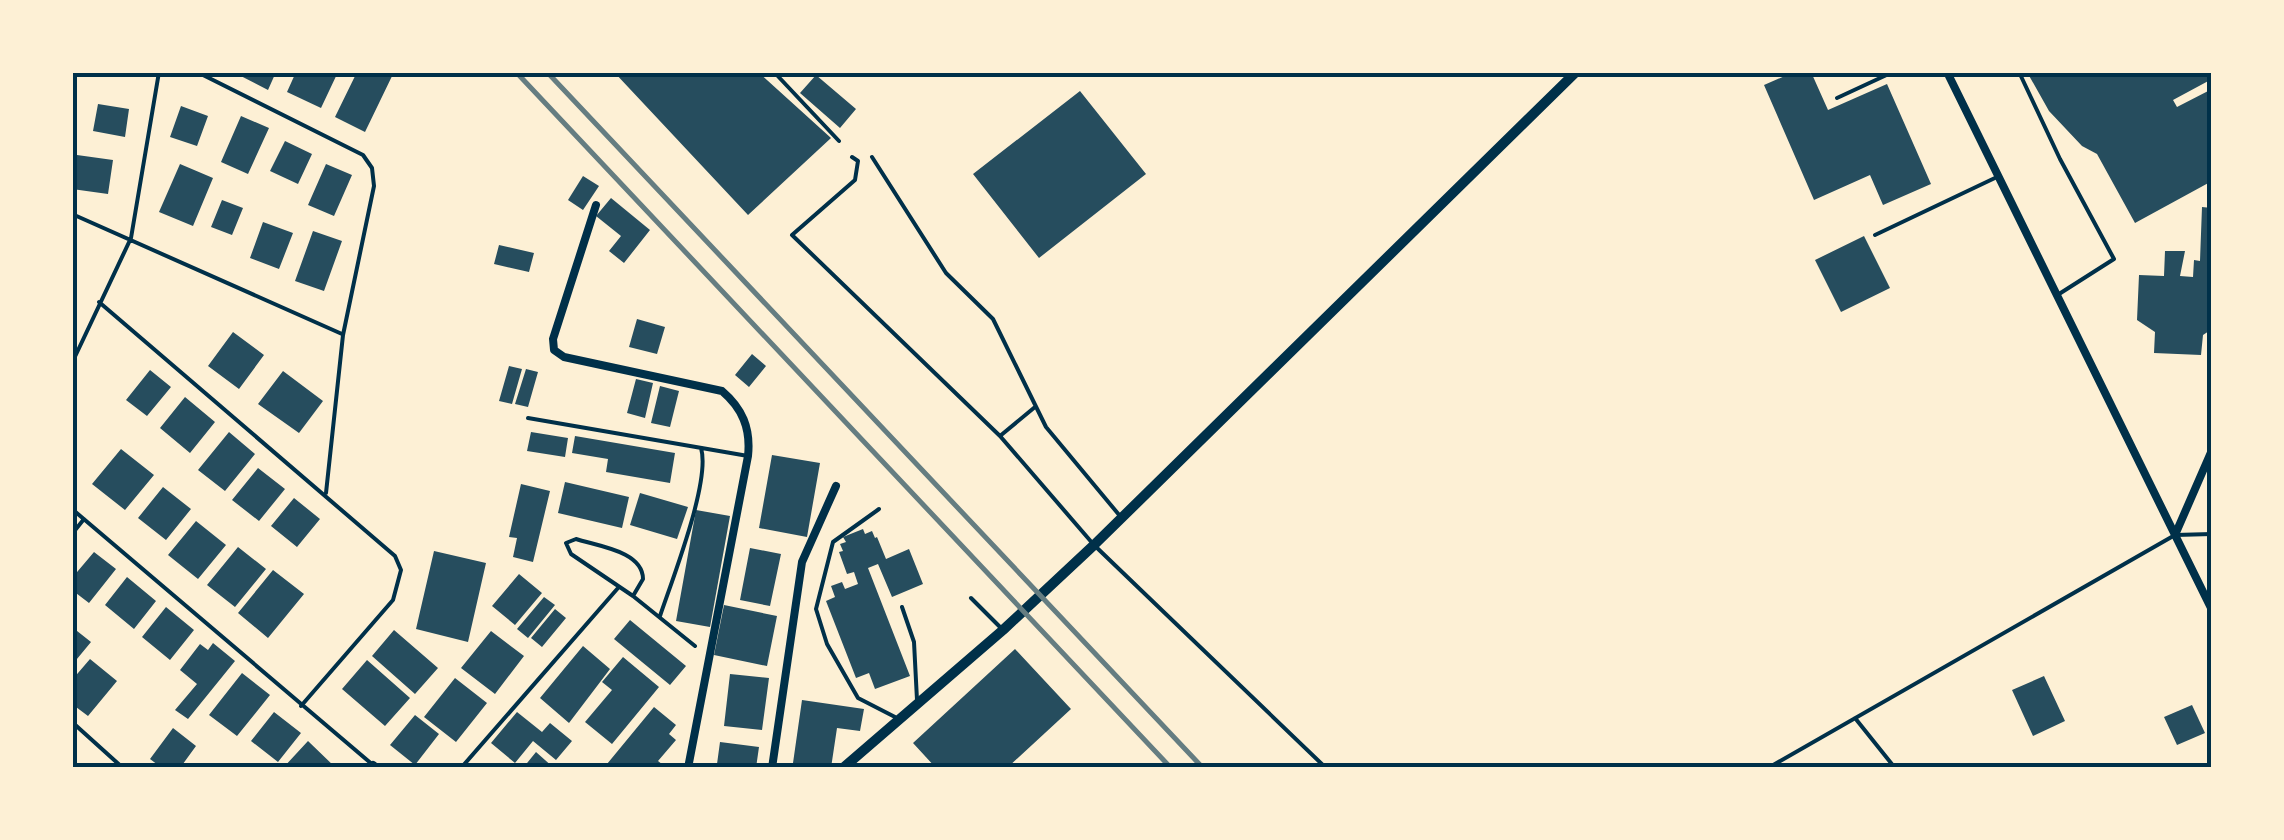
<svg xmlns="http://www.w3.org/2000/svg" width="2284" height="840" font-family="Manrope,sans-serif">
<rect width="100%" height="100%" fill="#fdf0d5"/>
<!-- building -->
<path fill="#264d5e" d="M233 72H276L268 90Z
M296 72H338L321 108 287 92Z
M357 72H394L365 132 335 117Z
M614 72H758L831 138 748 215Z
M1794 72H1811L1828 110 1887 84 1931 184 1883 205 1870 175 1814 200 1764 85Z
M2027 72H2212V79L2173 100 2177 107 2212 89V181L2135 223 2097 154 2082 146 2049 111Z
M816 75 856 109 840 128 800 93Z
M1080 91 1146 174 1039 258 973 174Z
M98 104 129 109 125 137 93 131Z
M181 106 208 116 197 146 170 137Z
M241 116 269 128 248 174 221 162Z
M285 141 312 154 298 184 270 171Z
M77 155 113 160 108 194 72 189Z
M180 164 213 178 193 226 159 212Z
M326 164 352 175 334 216 308 205Z
M583 176 599 186 583 210 568 200Z
M611 198 650 230 624 263 609 251 621 236 596 216Z
M222 200 243 208 232 235 211 227Z
M2202 207 2212 208V329L2203 335 2201 355 2154 353 2155 332 2137 320 2139 275 2164 276 2165 251H2185L2180 276 2193 277 2194 260 2200 261Z
M263 222 293 233 279 269 250 258Z
M313 231 342 241 324 291 295 281Z
M1864 236 1890 288 1841 312 1815 260Z
M499 245 534 253 529 272 494 264Z
M637 319 665 327 657 354 629 347Z
M233 332 264 355 239 389 208 366Z
M752 354 766 366 749 387 735 375Z
M509 366 522 369 512 404 499 401Z
M526 369 538 372 528 407 515 404Z
M150 370 171 387 147 416 126 400Z
M283 371 323 401 299 433 258 404Z
M636 379 653 383 645 418 627 413Z
M660 386 679 391 670 427 651 423Z
M185 397 215 422 190 453 160 428Z
M229 432 255 454 225 491 198 470Z
M531 432 568 438 565 457 527 451Z
M575 436 675 453 670 483 606 472 608 459 572 453Z
M121 449 154 475 125 510 92 484Z
M772 455 820 463 807 537 759 528Z
M258 468 285 489 259 521 232 500Z
M565 482 629 497 622 528 558 513Z
M521 484 550 491 533 562 513 557 517 538 509 537Z
M163 487 191 509 166 540 138 518Z
M640 493 688 507 677 539 630 525Z
M294 498 320 519 297 547 271 526Z
M696 510 730 516 710 627 676 621Z
M196 521 226 545 198 579 168 555Z
M863 529 865 534 872 531 875 538 877 537 886 559 909 549 923 584 892 597 878 564 868 568 910 676 875 689 869 673 856 678 826 601 835 597 831 586 842 582 845 589 858 584 854 572 847 574 839 552 843 551 840 544 846 542 843 537Z
M238 547 266 569 235 607 207 585Z
M750 548 781 554 770 606 740 600Z
M434 551 486 563 468 642 416 629Z
M94 552 116 569 89 603 72 590V578Z
M273 570 304 594 268 638 238 613Z
M519 574 542 593 515 625 492 606Z
M127 577 156 601 134 629 105 605Z
M544 597 555 605 528 638 517 629Z
M724 605 777 616 767 666 714 655Z
M166 607 194 630 170 660 142 637Z
M555 609 566 618 542 647 531 638Z
M630 620 686 666 670 685 614 639Z
M72 627 91 642 72 665Z
M394 630 438 668 415 694 372 656Z
M491 631 524 656 495 694 461 668Z
M213 643 235 661 188 719 175 710 197 684 180 670 200 644 208 650Z
M583 646 610 669 569 723 540 698Z
M1015 649 1071 709 1007 768H936L913 743Z
M623 657 659 687 612 744 585 722 612 690 602 682Z
M90 659 117 681 88 716 72 704V680Z
M367 660 410 698 385 726 342 689Z
M242 673 270 695 237 736 209 715Z
M730 674 769 678 762 730 724 726Z
M2044 676 2065 721 2033 736 2012 690Z
M455 678 487 703 456 742 424 717Z
M802 700 864 709 860 731 837 728 831 768 793 763Z
M2192 705 2205 733 2177 745 2164 717Z
M654 707 676 725 669 734 676 740 658 761 667 768H612L607 764Z
M274 712 301 733 278 762 251 741Z
M517 712 542 732 550 723 572 741 556 760 533 741 515 763 491 743Z
M415 715 439 734 415 765 390 745Z
M173 728 196 746 180 768H162L150 759Z
M308 741 336 768H283Z
M720 742 759 747 756 768 717 764Z
M536 752 554 768H523Z"/>
<g fill="none" stroke-linecap="round" stroke-linejoin="round">
<!-- service -->
<path stroke="#003049" stroke-width="4" d="M197 72 363 155 372 168 374 186 343 335 326 493
M774 72 839 141
M2019 72 2060 159 2114 259 2059 294
M1837 98 1893 72
M852 157 858 161 855 180 792 235 1000 436 1094 545 1326 768
M872 157 946 273 993 319 1046 427 1120 516
M72 214 342 334
M1875 235 1997 177
M99 302 395 556 401 570 393 600 301 706
M72 363 131 238 159 72
M528 418 748 456
M1000 436 1035 407
M72 509 373 765
M879 509 833 542 816 609 827 644 858 698 895 717
M72 534 84 519
M633 596 643 579C643 551 597 546 576 539L566 543 571 554 633 596 695 646
M971 598 1000 627
M902 607 914 642 917 700
M660 616C672 580 711 481 701 448
M1855 718 1895 768
M72 722 123 768
M461 768 618 588
M1768 768 2175 535 2212 534"/>
<!-- minor -->
<path stroke="#003049" stroke-width="8" d="M1947 72 2212 610
M596 205 553 339 554 350 564 357 722 391C742 408 751 428 748 456L688 768
M2175 535 2212 450
M373 765 377 768
M772 768 802 562 836 486"/>
<!-- tertiary -->
<path stroke="#003049" stroke-width="10" d="M843 768 1003 630 1094 545 1576 72"/>
<!-- rail -->
<path stroke="#657d81" stroke-width="5" d="M516 72 1171 768
M547 72 1203 768"/>
</g>
<!-- border -->
<rect width="2284" height="840" fill="none" stroke="#fdf0d5" stroke-width="150"/>
<rect x="75" y="75" width="2134" height="690" fill="none" stroke="#003049" stroke-width="4"/>
</svg>
